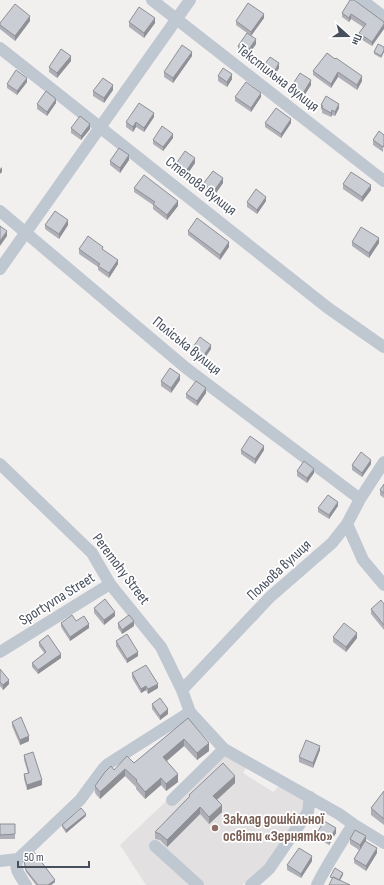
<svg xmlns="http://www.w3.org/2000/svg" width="384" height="885" font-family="'Sofia Sans Condensed',sans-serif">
<rect width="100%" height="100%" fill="#f2efef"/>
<!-- education -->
<path fill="#e3e0e1" d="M220 750 247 766 243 773 273 792 280 785 305 800 304 811 266 867 242 885H146L120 845Z"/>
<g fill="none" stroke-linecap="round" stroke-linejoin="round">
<!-- minor -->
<path stroke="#bfc7d1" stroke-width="12" d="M152 0 384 181
M362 0 384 17
M0 48 328 308 384 347
M0 211 186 368 360 499
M0 269 190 0
M0 464 92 553 110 584 161 647 182 690 190 712 224 749 339 814 353 824 384 843
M347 524 363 560 384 585
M0 652 110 584
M182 690 270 597 332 543 347 524 360 499 384 462
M172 800 224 749
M155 846 198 885
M18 859 80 800 103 769 108 764 190 712
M0 861 18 859C13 868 21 877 26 885
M251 885 269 869 308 812 310 797
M317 885C327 864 341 844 353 824"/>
</g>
<!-- wall -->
<path fill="#afb0b7" d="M350 0 384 22 372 46 359 38V33L363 27 351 19 349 22 342 17V13Z
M264 18 251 36 256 44 247 57 238 50V46L247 33 236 25V21Z
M30 21 15 41 0 29V23Z
M129 22 155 23 144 38 129 27Z
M384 47 381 58 374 54V52Z
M327 53 362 81 357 90 338 77 331 88 313 75V71Z
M192 56 173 83 164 77V72Z
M71 61 57 78 49 72V67Z
M264 65 279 68 274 76 264 70Z
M218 76 232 79 227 87 218 81Z
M27 82 17 95 7 88V84Z
M311 85 302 99 291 92V87Z
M113 90 104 103 93 96V91Z
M235 97H261L251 112 235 101Z
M56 103 47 116 37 109V104Z
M321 105 339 108 335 116 332 115 331 117 322 113V110L321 109Z
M154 117 144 132 136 127 133 132 126 127V122Z
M265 123H291L281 138 265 127Z
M71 128 90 129 81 140 71 133Z
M384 135 383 152 373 145V140Z
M173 138 163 151 153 144V140Z
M129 160 120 173 110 165V161Z
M195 163 186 176 176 169V164Z
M223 183 214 196 203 188V184Z
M343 184 371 190 362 202 343 189Z
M134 188 178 206 167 220 153 209V205L134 192Z
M266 201 257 214 247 207V202Z
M45 225H68L59 239 45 229Z
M188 231 229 247 220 260 188 235Z
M352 242 379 243 369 258 352 246Z
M79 249H103L118 264 109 278 98 270V267L79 254Z
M211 349 202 362 191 355V350Z
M180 380 171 393 161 386V381Z
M206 393 197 406 186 398V394Z
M241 450H264L255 464 241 454Z
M371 464 362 477 352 470V465Z
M297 471 314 473 307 483 297 476Z
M384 484V498L380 495V490Z
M338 506 329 519 318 512V508Z
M384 604V630L371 614V609Z
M94 608 115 616 104 625 94 613Z
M76 621 89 628 70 641 61 627V623Z
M118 623 134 626 122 634 118 628Z
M333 637 357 638 346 652 333 642Z
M116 641 138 656 127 663 116 646Z
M39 642 61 658 38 674 32 667V663L45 654 39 646Z
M0 670 9 684 3 690 0 686Z
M132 673 158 688 148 694 146 690 141 693 132 678Z
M152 704 168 714 160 720 152 709Z
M188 718 209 751 197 760 184 746 167 761 178 782 166 791 161 785 145 799 136 789V787L125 776 100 799 95 793V786L114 770 134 763Z
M12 722 29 741 20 745 12 726Z
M320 750 313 768 299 762V757Z
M24 755 42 785 27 790 24 779V774L28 773 24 760Z
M235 783 217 800 222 812 209 824 200 814 167 847 160 840 155 839V832L189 797V795Z
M384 791V825L371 815V808Z
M86 816 66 833 62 827V825Z
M0 824H15V839H0Z
M317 833H336L329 845 317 838Z
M350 839 366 841H365L377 853 366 871 354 863V859L359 850 350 844Z
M24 861 55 882 51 885H36L26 872Z
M312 861 301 878 287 870V865Z"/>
<!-- shaded-wall -->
<path fill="#8e9095" d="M264 14V18L251 36V32Z
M351 14V19L349 22V18Z
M30 16V21L15 41V36Z
M155 18V23L144 38V33Z
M384 24V29L372 46V42Z
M256 39V44L247 57V52Z
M384 50V52L381 58V56Z
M192 52V56L173 83V78Z
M71 56V61L57 78V73Z
M279 63V68L274 76V72Z
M338 72V77L331 88V84Z
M232 74V79L227 87V82Z
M362 76V81L357 90V85Z
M27 78V82L17 95V91Z
M311 80V85L302 99V95Z
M113 85V90L104 103V98Z
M261 93V97L251 112V108Z
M56 99V103L47 116V112Z
M339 104V108L335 116V112Z
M332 110V115L331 117V113Z
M154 113V117L144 132V128Z
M291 119V123L281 138V134Z
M136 122V127L133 132V127Z
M90 124V129L81 140V136Z
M173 134V138L163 151V147Z
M129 155V160L120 173V168Z
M195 158V163L186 176V171Z
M2 167V172L0 174V169Z
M223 178V183L214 196V191Z
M371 185V190L362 202V197Z
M266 197V201L257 214V210Z
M178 201V206L167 220V215Z
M68 220V225L59 239V234Z
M7 231V236L0 246V241Z
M379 238V243L369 258V253Z
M229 242V247L220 260V255Z
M118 260V264L109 278V273Z
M211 345V349L202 362V358Z
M180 375V380L171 393V388Z
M206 388V393L197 406V401Z
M264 446V450L255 464V459Z
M371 460V464L362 477V473Z
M314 469V473L307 483V478Z
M338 502V506L329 519V515Z
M115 612V616L104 625V620Z
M134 621V626L122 634V630Z
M89 624V628L70 641V637Z
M357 633V638L346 652V647Z
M138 652V656L127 663V659Z
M61 654V658L38 674V670Z
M9 680V684L3 690V685Z
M158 684V688L148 694V689Z
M146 686V690L141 693V689Z
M168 709V714L160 720V716Z
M29 736V741L20 745V740Z
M184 739V746L163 764V757Z
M209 743V751L197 760V753Z
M320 746V750L313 768V763Z
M125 769V776L100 799V792Z
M178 774V782L166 791V784Z
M235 776V783L213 803V796Z
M161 778V785L145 799V792Z
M42 780V785L27 790V785Z
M222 805V812L209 824V817Z
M200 807V814L167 847V840Z
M86 814V816L66 833V830Z
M336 828V833L329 845V840Z
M366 836V841L360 850V845Z
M377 848V853L366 871V866Z
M312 856V861L301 878V874Z
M343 873V875L338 884V881Z
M55 880V882L51 885H48Z"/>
<!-- building -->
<path fill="#cbcdd5" stroke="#8e9095" d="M350 0H354L384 22V24L372 42 359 33 366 24 351 14 349 18 342 13Z
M248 3 264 14 251 32 236 21Z
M15 4 30 16 15 36 0 25V23Z
M139 7 155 18 144 33 129 22Z
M247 33 256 39 247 52 238 46Z
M378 44 384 47V50L381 56 374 52Z
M182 45 192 52 173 78 164 72Z
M61 49 71 56 57 73 49 67Z
M327 53 335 59 336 58 362 76 357 85 338 72 331 84 313 71Z
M270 57 279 63 274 72 264 65Z
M223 68 232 74 227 82 218 76Z
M16 70 27 78 17 91 7 84Z
M300 73 311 80 302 95 291 87Z
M103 78 113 85 104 98 93 91Z
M246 82 261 93 251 108 235 97Z
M46 91 56 99 47 112 37 104Z
M326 96 339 104 335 112 332 110 331 113 322 108 323 106 321 105Z
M139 103 154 113 144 128 136 122 133 127 126 122Z
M276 108 291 119 281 134 265 123Z
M80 116 90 124 81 136 71 128Z
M162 126 173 134 163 147 153 140Z
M379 131 384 135V146L383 147 373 140Z
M119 148 129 155 120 168 110 161Z
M185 151 195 158 186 171 176 164Z
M213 171 223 178 214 191 203 184Z
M351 172 371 185 362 197 343 184Z
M144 175 178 201 167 215 153 204 155 202 134 188Z
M256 189 266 197 257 210 247 202Z
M55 211 68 220 59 234 45 225Z
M197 218 229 242 220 255 188 231Z
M0 226 7 231 0 241Z
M361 227 379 238 369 253 352 242Z
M88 236 103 247 102 249 118 260 109 273 98 266 100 264 79 249Z
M200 337 211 345 202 358 191 350Z
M170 368 180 375 171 388 161 381Z
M196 381 206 388 197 401 186 394Z
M250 436 264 446 255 459 241 450Z
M361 452 371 460 362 473 352 465Z
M304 461 314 469 307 478 297 471Z
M384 484V493L380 490Z
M328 495 338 502 329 515 318 508Z
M105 599 115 612 104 620 94 608Z
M381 600 384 604V625L371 609Z
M72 615 76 621 84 616 89 624 70 637 61 623Z
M129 615 134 621 122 630 118 623Z
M344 623 357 633 346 647 333 637Z
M127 634 138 652 127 659 116 641Z
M48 635 61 654 38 670 32 663 46 652 39 642Z
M146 665 158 684 148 689 146 686 141 689 132 673Z
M0 669 9 680 3 685 0 682Z
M160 698 168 709 160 716 152 704Z
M21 717 29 736 20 740 12 722Z
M188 718 209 743 197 753 184 739 163 757 178 774 166 784 161 778 145 792 136 781 137 780 125 769 100 792 95 786 105 772 111 766 114 770 127 756 134 763Z
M306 740 320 746 313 763 299 757Z
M33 752 42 780 27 785 24 774 29 773 24 755Z
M223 763 235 776 213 796 222 805 209 817 200 807 167 840 160 834 155 832 190 796 189 795Z
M384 791V819L371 808Z
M81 808 86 814 66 830 62 825Z
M324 821 336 828 329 840 317 833Z
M0 824H15V834L0 835Z
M355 830 366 836 360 845 350 839Z
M365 841 377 848 366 866 354 859Z
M299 848 312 856 301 874 287 865Z
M34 852 55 880 48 885H38L26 870 24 861Z
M335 868 343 873 339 880 333 877V878L330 877Z
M333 877 350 885H329Z"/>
<!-- markers -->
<circle fill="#8d6e63" stroke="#fff" stroke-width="1.5" cx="215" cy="828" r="4"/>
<g text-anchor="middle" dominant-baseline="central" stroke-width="3.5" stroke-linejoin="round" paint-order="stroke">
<!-- street labels -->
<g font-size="15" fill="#474f5d" stroke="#fff">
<text transform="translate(278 78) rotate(38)">Текстильна вулиця</text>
<text transform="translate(201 186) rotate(38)">Степова вулиця</text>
<text transform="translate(187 346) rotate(39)">Поліська вулиця</text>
<text transform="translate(121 569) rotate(53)">Peremohy Street</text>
<text transform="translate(279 570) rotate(-43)">Польова вулиця</text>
<text transform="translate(57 599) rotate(-32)">Sportyvna Street</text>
</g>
<!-- education labels -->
<g font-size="15" font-weight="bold" fill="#785e54" stroke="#fff" text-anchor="start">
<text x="223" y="819">Заклад дошкільної<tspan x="223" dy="17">освіти «Зернятко»</tspan></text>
</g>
</g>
<!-- north arrow -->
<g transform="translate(348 36) rotate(111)" stroke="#ffffff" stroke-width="3" paint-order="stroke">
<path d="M0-3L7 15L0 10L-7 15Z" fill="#474f5d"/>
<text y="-6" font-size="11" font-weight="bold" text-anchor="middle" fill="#474f5d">Пн</text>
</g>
<!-- scale -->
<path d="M18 861v6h71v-6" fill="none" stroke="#474f5d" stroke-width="2"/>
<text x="24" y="861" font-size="12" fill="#474f5d" stroke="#ffffff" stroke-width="3" paint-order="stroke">50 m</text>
</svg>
